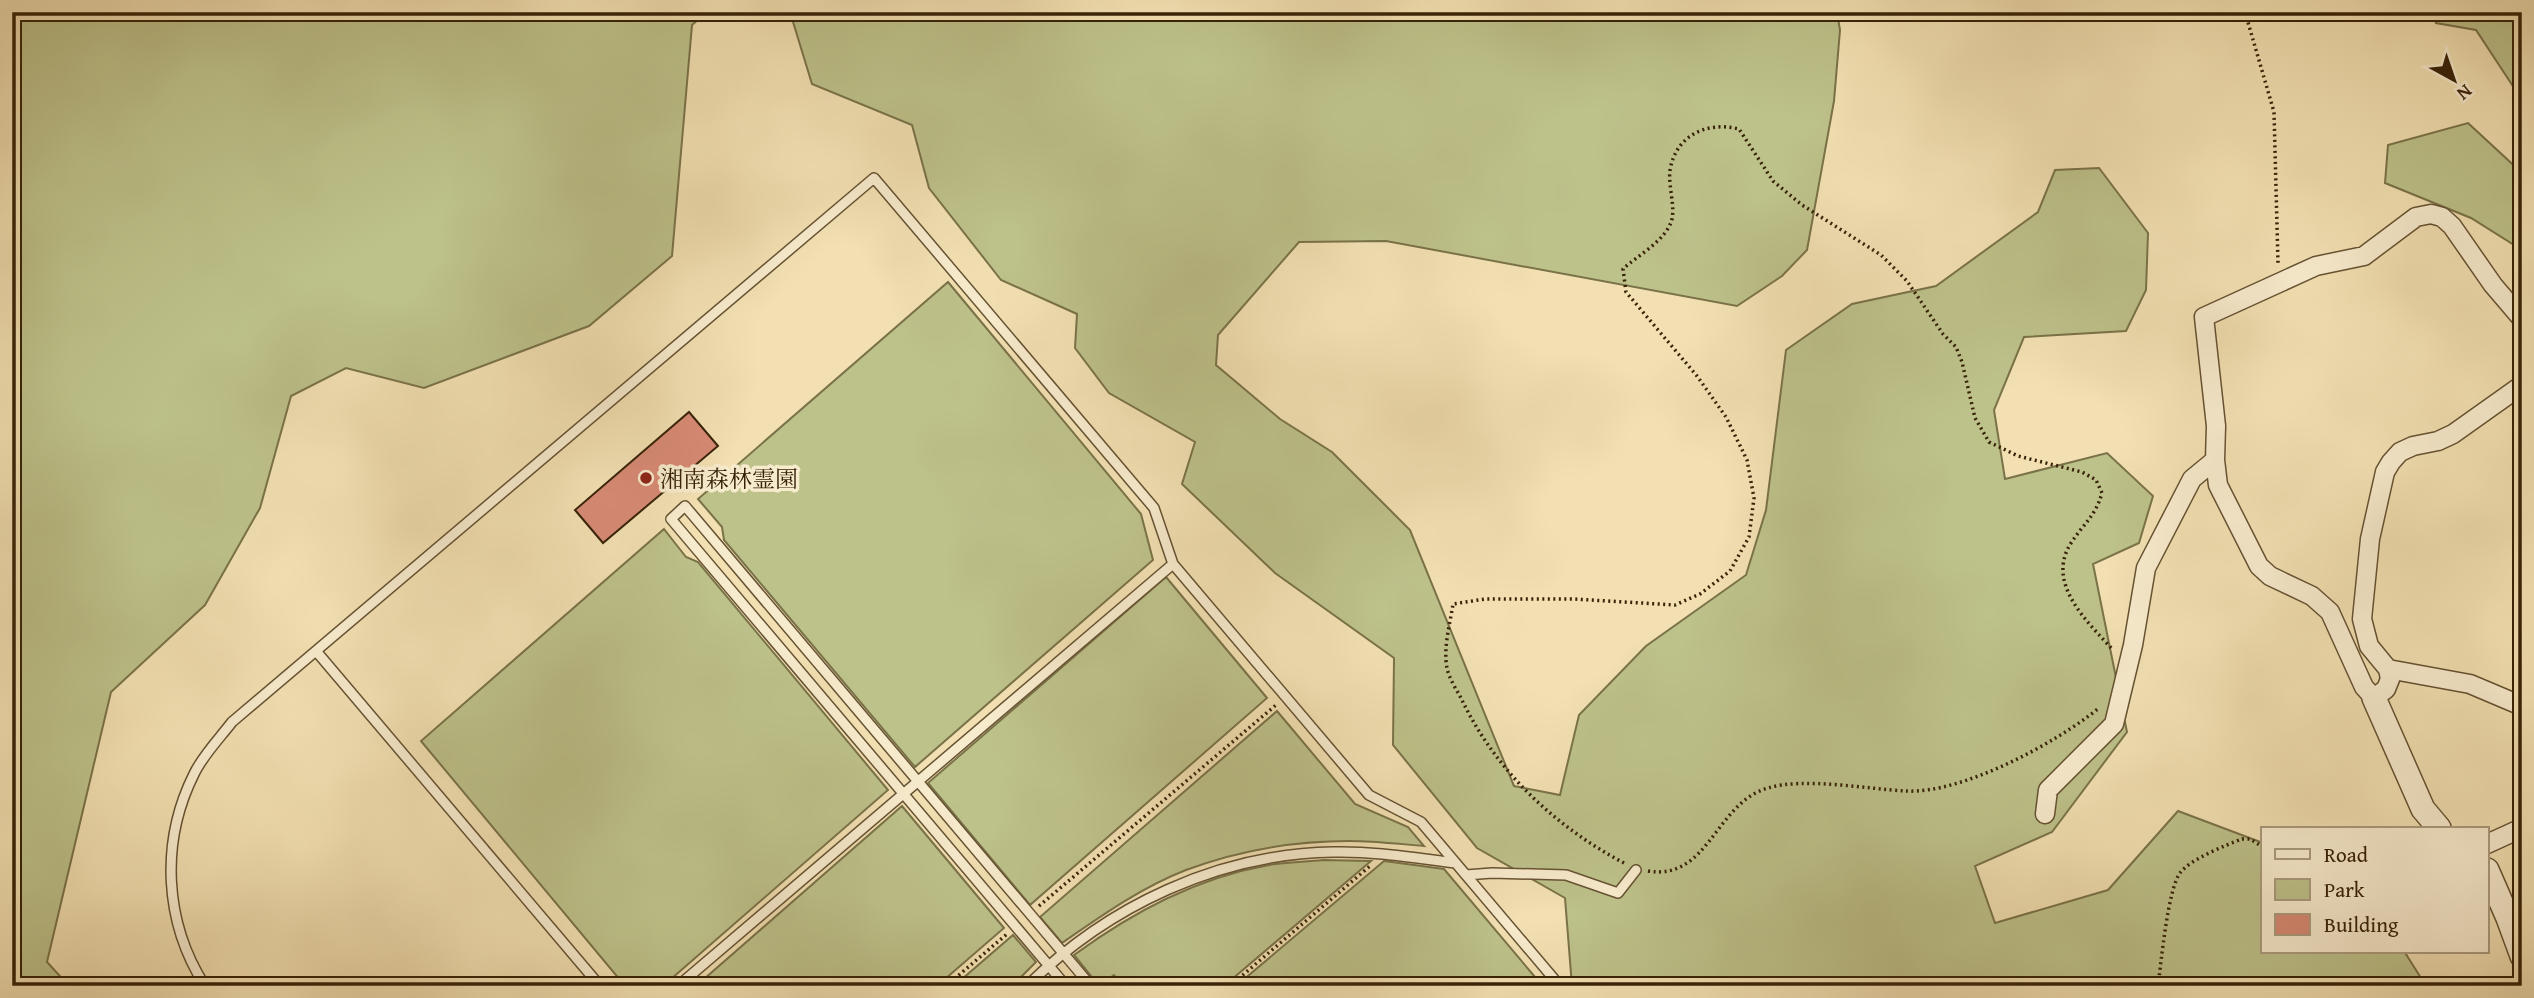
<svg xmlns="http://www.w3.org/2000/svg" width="2534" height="998" font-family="'Gentium Book Plus','Noto Serif JP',serif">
<rect width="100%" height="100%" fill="#f2e0b2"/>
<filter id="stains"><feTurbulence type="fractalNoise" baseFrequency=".00286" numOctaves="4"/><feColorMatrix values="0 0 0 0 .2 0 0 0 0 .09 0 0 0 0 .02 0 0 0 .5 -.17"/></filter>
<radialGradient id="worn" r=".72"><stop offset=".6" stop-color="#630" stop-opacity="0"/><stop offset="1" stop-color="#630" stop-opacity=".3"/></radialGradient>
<!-- green -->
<path fill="#bdc18a" stroke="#7a7248" stroke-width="2" d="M12 12H707L692 25 672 256 589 326 424 388 346 368 291 396 260 508 205 605 111 692 47 962 69 986H12Z
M790 12H1837L1840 30 1834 101 1807 250 1782 276 1737 306 1386 241 1299 242 1218 335 1216 365 1280 419 1332 452 1410 530 1514 786 1560 795 1579 715 1646 646 1746 575 1766 510 1786 350 1852 304 1936 286 2038 212 2055 170 2099 168 2148 233 2146 290 2126 331 2024 337 1994 410 2005 479 2107 453 2153 496 2139 543 2093 564 2127 732 2052 832 1975 866 1995 923 2108 890 2178 811 2263 843V951H2404L2426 986H1572L1565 898 1477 848 1393 745 1394 658 1275 573 1182 484 1195 442 1109 393 1075 348 1077 314 1001 280 929 188 912 125 812 84Z
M2433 12H2522V100L2476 30 2436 23Z
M2468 123 2522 173V250L2471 218 2385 183 2388 145Z
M948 282 1141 514 1153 560 915 767 724 540 722 527 698 499Z
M664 529 686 557 698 562 888 790 663 986H625L421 741Z
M1166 577 1267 698 1030 905 928 783Z
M1277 711 1355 804 1408 827 1424 846C1399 844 1374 841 1349 841 1295 841 1237 851 1186 870 1142 887 1101 916 1062 943L1040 917Z
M902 806 1004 928 937 986H696Z
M1323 860 1371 861 1224 986H1123L1114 975 1099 986 1074 955C1133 912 1196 878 1269 865 1287 862 1305 862 1323 860Z
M1384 861 1444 869 1535 977 1525 986H1236Z
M1013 935 1036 962 1012 986H954Z"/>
<!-- building -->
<path fill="#d88a75" stroke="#372207" stroke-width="2" d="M689 412 718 446 603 543 575 510Z"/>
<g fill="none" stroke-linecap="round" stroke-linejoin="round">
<defs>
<path id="service" d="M316 651 600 986
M1466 875 1492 873 1566 875 1618 893 1636 870
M205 986C164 922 160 842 194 774 203 755 219 739 232 722L874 178 1154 508 1173 564 1369 795 1421 822 1554 979 1546 986
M678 986 1173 564
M1027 986C1108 906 1218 854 1333 852 1375 851 1415 858 1456 863
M1066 986 671 519 685 506 1091 986"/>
<path id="minor" d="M2522 319 2493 285 2452 226 2442 217 2431 214 2416 217 2364 256 2316 266 2204 317 2216 426 2215 460 2218 485 2259 566 2270 576 2312 596 2330 612 2364 687 2374 698 2386 689 2390 679 2388 669 2369 646 2362 619 2370 539 2385 472 2391 462 2400 452 2413 446 2438 441 2453 434 2522 385
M2388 669 2470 684 2522 706
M2045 814 2048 790 2114 724 2133 645 2146 568 2192 479 2215 460
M2487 844 2522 828"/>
<path id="tertiary" d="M2374 698 2423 809 2439 828
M2487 870 2508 918 2522 956"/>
</defs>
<!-- service casing -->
<use href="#service" stroke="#665232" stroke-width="12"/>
<!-- minor casing -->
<use href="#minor" stroke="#665232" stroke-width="21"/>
<!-- tertiary casing -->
<use href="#tertiary" stroke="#665232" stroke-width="26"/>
<!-- path -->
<path stroke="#372207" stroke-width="3.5" stroke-dasharray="2 3.5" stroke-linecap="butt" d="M2245 12 2274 112 2278 263
M1624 863C1554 826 1495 770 1461 698 1456 689 1449 678 1447 668 1443 648 1450 624 1453 604L1485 599H1574L1675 605 1700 594 1730 571 1749 537 1754 498 1747 460 1726 417 1697 376 1626 292 1623 269C1638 255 1667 240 1672 219 1675 204 1668 186 1670 170 1676 135 1707 121 1739 129L1773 181 1802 205 1881 255 1907 281 1943 334 1956 347 1962 362 1975 418 1989 442 2018 456 2082 472 2096 480 2102 493C2095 517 2084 523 2071 543 2045 584 2088 622 2113 650
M1648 871C1709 881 1715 803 1768 788 1804 777 1867 789 1906 791 1962 794 2056 743 2099 708
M1039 906 1276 705
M946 986 1007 934
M1230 986 1370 866
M2158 986C2161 963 2168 889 2180 873 2189 860 2226 845 2242 839H2250L2263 847"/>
<!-- service -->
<use href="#service" stroke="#f7ebcd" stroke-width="9"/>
<!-- minor -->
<use href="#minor" stroke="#f7ebcd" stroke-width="18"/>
<!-- tertiary -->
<use href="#tertiary" stroke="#f7ebcd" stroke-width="23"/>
</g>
<!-- markers -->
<circle fill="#8f2418" stroke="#f7ebcd" stroke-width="2.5" cx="646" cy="478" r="7"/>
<g text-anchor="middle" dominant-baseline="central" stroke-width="7" stroke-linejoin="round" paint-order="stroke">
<!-- poi labels -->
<g font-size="23" fill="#372207" stroke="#f7ebcd" text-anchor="start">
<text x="660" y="478">湘南森林霊園</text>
</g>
</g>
<!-- margin -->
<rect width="2534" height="998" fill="none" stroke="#f2e0b2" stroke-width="42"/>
<rect x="14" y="14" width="2506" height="970" fill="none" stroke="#372207" stroke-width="3.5"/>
<rect x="21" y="21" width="2492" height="956" fill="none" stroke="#372207" stroke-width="2"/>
<!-- legend -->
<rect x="2261" y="827" width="228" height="126" fill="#f7ebcd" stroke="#aa9b7e" stroke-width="2"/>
<rect x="2275" y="849" width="35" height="10" fill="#f7ebcd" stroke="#aa9b7e" stroke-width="2"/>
<text x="2324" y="862" font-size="21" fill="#372207">Road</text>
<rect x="2275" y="879" width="35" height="21" fill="#bdc18a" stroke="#aa9b7e" stroke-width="2"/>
<text x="2324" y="897" font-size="21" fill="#372207">Park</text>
<rect x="2275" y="914" width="35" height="21" fill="#d88a75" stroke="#aa9b7e" stroke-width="2"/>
<text x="2324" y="932" font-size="21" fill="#372207">Building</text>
<!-- north arrow -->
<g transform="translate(2454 80) rotate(140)" stroke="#f7ebcd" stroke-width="5" paint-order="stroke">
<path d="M0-5L12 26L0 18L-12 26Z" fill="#372207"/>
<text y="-10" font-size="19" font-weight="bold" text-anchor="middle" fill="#372207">N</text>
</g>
<rect width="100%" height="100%" filter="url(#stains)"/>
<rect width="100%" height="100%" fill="url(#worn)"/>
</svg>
